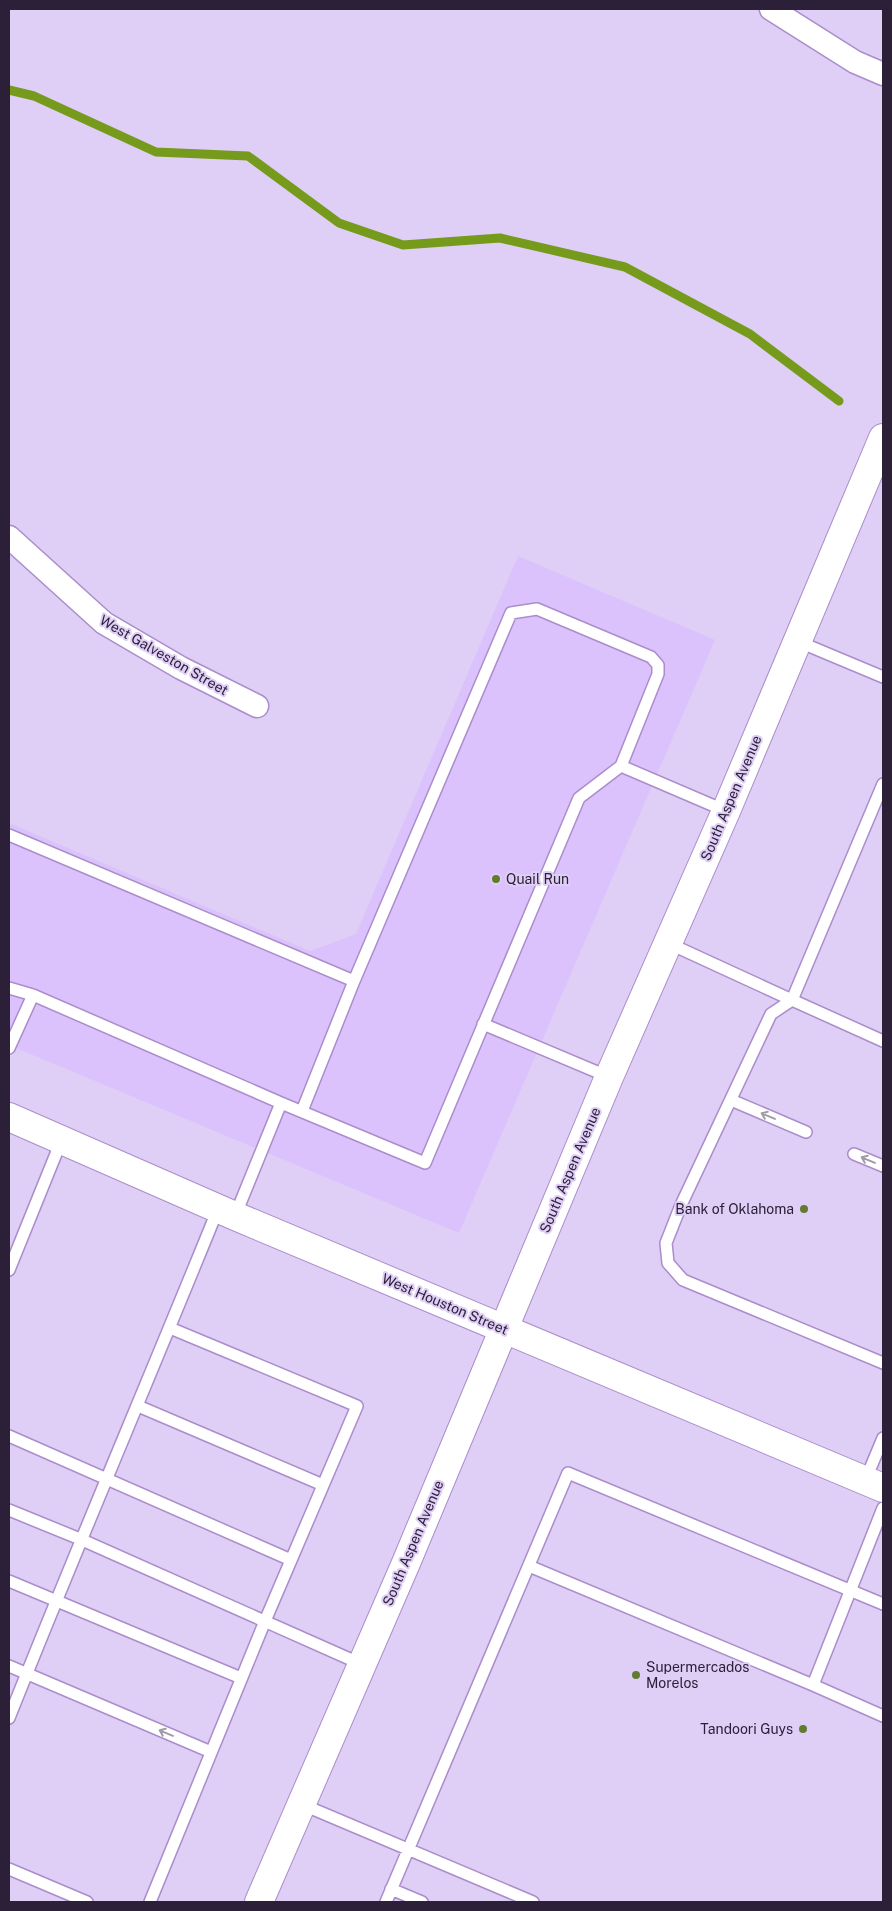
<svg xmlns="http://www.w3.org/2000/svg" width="892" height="1911" font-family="'Public Sans',sans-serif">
<rect width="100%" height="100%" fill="#dfcef5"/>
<!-- built -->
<path fill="#dcc2fc" d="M518 556 715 640 459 1233 9 1045V823L310 951 356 934Z"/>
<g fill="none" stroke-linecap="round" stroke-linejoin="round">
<!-- stream -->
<path stroke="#769a1b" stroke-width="9" d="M9 90 34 96 156 152 248 156 339 223 403 245 500 238 625 267 750 334 839 401"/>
<defs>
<path id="lane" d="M797 641 883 677
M883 784 792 1000 883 1041
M9 835 354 981
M668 943 792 1000 771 1014 681 1205 666 1243 668 1263 683 1280 883 1363
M9 988 33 995 281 1103 425 1163 579 798 621 766
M483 1024 609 1077
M9 1048 33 995
M731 1100 806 1132
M302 1111 354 981 511 613 537 609 651 657 658 665V674L621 766 726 811
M854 1154 883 1166
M235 1216 281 1103
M9 1270 62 1139
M138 1406 323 1485
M9 1436 291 1560
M865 1481 883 1438
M9 1510 80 1539 361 1664
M529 1566 813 1685 883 1716
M9 1581 241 1678
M9 1666 211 1752
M813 1685 883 1508
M9 1718C77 1547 149 1379 218 1209
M301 1804 533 1902
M9 1869 87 1902
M391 1889 422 1902
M150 1902 265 1621 357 1406 170 1328
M386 1902 568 1473 883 1604"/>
<path id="street" d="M771 9 855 62 883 74
M9 537 104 623 181 668 257 706"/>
<path id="secondary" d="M9 1117 235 1216 883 1488"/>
<path id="primary" d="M259 1902 406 1563 609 1077 726 811 883 438"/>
</defs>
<!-- lane casing -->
<use href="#lane" stroke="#aa8dcb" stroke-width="14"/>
<!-- street casing -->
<use href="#street" stroke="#aa8dcb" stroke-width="25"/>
<!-- secondary casing -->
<use href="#secondary" stroke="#aa8dcb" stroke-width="30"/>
<!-- primary casing -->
<use href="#primary" stroke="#aa8dcb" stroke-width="30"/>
<!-- lane -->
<use href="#lane" stroke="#fff" stroke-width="11"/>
<!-- street -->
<use href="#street" stroke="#fff" stroke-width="22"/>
<!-- secondary -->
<use href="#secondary" stroke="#fff" stroke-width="28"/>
<!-- primary -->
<use href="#primary" stroke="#fff" stroke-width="28"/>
</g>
<!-- one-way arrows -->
<defs><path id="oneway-shaft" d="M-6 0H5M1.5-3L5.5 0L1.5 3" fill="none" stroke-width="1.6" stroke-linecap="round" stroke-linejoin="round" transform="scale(1.25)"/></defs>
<g stroke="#a09ba6">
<use href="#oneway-shaft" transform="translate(768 1116) rotate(-157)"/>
<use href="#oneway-shaft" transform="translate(868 1160) rotate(-157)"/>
<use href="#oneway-shaft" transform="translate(166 1733) rotate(-157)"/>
</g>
<!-- markers -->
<g fill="#627b2e" stroke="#dfcef5" stroke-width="2">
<circle cx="496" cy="879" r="5"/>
<circle cx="804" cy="1209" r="5"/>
<circle cx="636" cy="1675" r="5"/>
<circle cx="803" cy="1729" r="5"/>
</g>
<g text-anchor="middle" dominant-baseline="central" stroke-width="4" stroke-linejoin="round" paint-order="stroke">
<!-- street labels -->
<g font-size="14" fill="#2c2039" stroke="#dfcef5">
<text transform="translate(164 655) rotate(30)">West Galveston Street</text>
<text transform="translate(731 798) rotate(-67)">South Aspen Avenue</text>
<text transform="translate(570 1170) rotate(-67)">South Aspen Avenue</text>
<text transform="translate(445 1304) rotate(23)">West Houston Street</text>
<text transform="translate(413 1543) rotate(-67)">South Aspen Avenue</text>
</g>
<!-- poi labels -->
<g font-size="14" fill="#2c2039" stroke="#dfcef5" text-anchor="start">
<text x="506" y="879">Quail Run</text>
<text x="794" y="1209" text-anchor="end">Bank of Oklahoma</text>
<text x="646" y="1667">Supermercados<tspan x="646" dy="16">Morelos</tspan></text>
<text x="793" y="1729" text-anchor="end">Tandoori Guys</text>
</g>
</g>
<!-- border -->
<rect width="892" height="1911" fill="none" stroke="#2c2039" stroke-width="20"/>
</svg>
